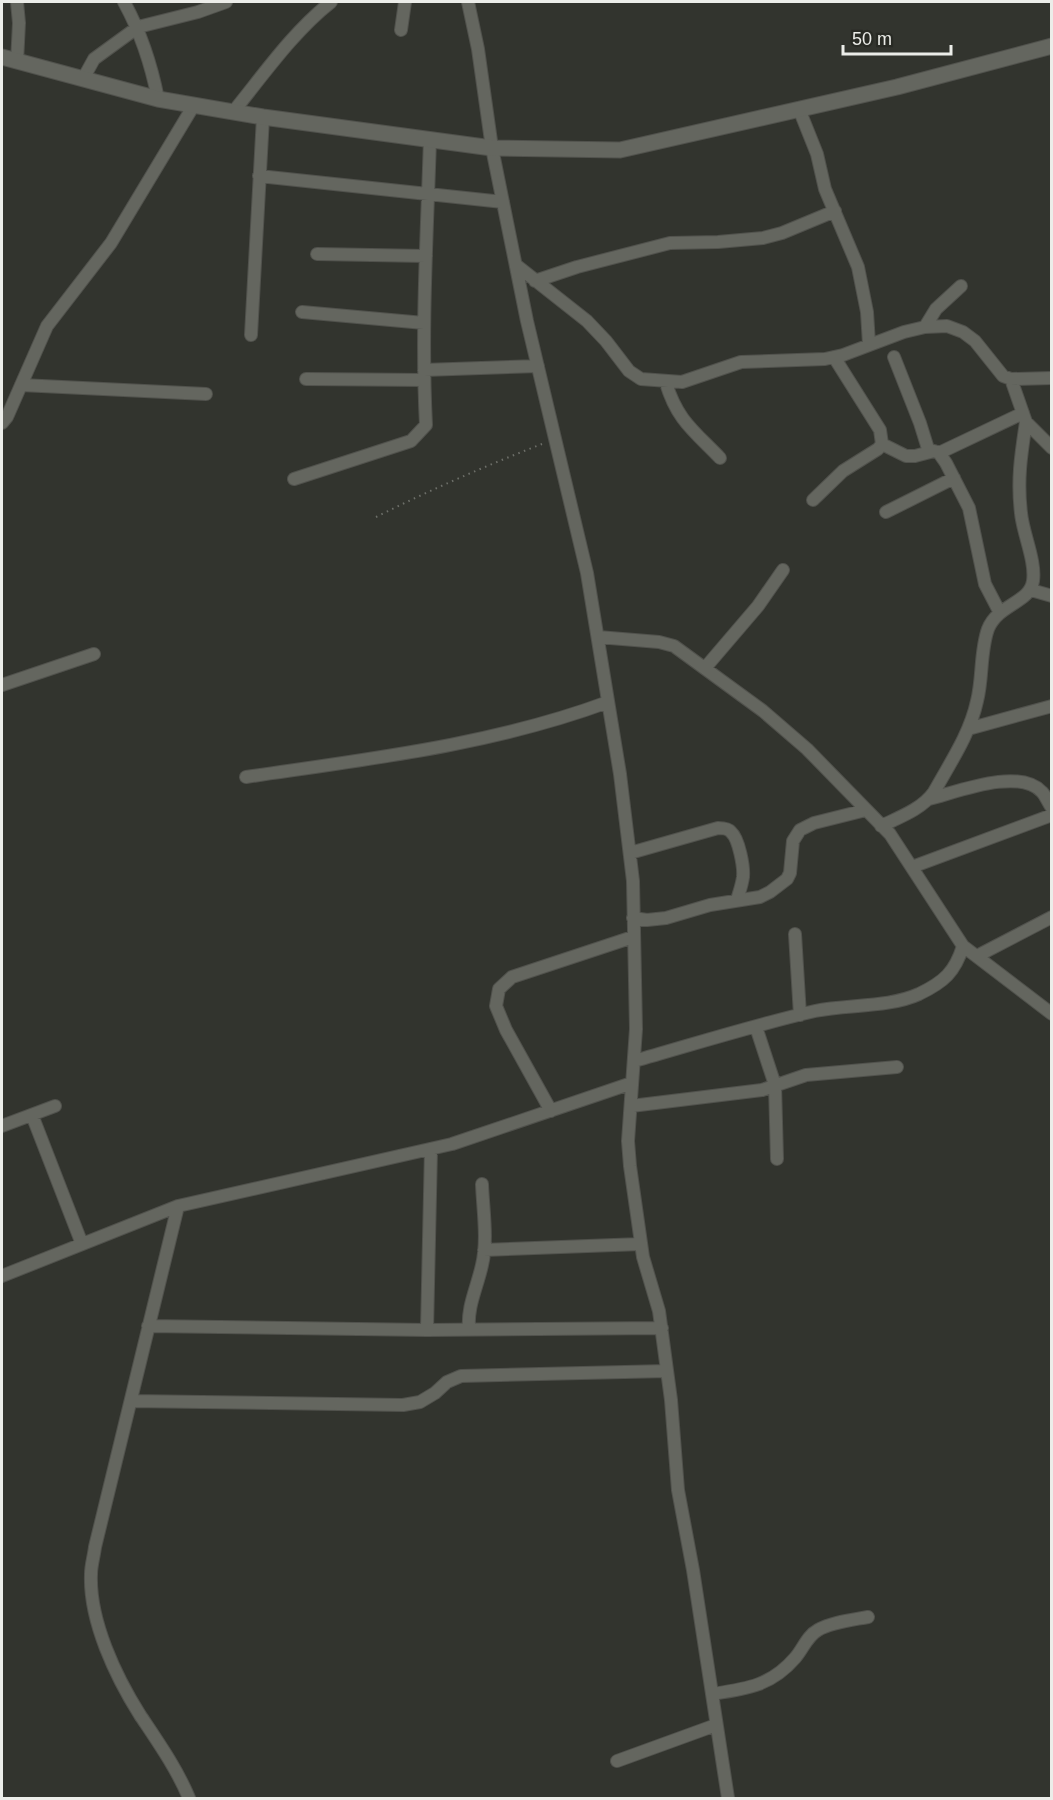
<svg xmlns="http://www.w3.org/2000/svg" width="1053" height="1800" font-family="Helvetica,sans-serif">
<rect width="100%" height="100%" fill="#32342e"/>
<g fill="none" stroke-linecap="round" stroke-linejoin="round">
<defs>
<path id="minor" d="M17 2 19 23 17 62
M124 2C141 33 151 63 158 99
M468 2 478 49 492 148 527 321 587 573 620 774 633 881 636 1029 628 1141 630 1166 643 1257 659 1311 671 1400 678 1490 693 1570 728 1798
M401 30 405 2
M83 79 94 59 138 27 198 12 226 2
M799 109 817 154 825 189 858 267 867 312 869 344
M233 112C264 74 293 32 331 2
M259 176 503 202
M317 254 426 256
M516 265 587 321 606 341 629 371 641 379 682 382 741 362 825 359 843 355 904 332 925 327 947 326 963 332 975 341 1003 376 1011 379 1052 378
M535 281 577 267 670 243 718 242 763 238 782 233 835 211
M302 312 424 323
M925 327 936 309 961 286
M251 335 263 117
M894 357 920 423 929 452
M424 370 538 366
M306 379 424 380
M1011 379 1026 422 1052 448
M666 383C677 420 694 431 720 458
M21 385 206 394
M2 423 7 417 47 326 111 243 194 105
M882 444 906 456H915L934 451 939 453 946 463 969 508 985 584 999 611
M939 453 1023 413
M294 479 411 441 426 425C421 330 427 235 430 139
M813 500 843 471 878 449 882 444 880 430 834 357
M886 512 954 478
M1031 590 1052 596
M598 637 659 642 674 646 763 711 807 749 890 834 963 946 1052 1014
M705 668 758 606 783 570
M2 685 94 654
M968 729 1052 706
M246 777C368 759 492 745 608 702
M929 799C957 792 1019 767 1042 792 1046 796 1048 803 1052 808
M881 826C900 817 922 809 934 792 950 763 970 734 977 701 983 678 980 651 988 629 998 604 1030 603 1033 581 1036 561 1023 534 1021 513 1017 480 1021 455 1026 422
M630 853 718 828C722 828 728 828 731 832 739 839 744 867 743 877 742 885 739 893 737 900
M912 867 1052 815
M633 918 647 920 666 918 710 905 760 897 770 892 787 879 790 873 793 841 800 830 814 823 866 810
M795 934 800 1015
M977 956 1052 917
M756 1027 775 1085 777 1159
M634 1061C694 1044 754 1025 815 1011 848 1004 888 1008 919 994 944 982 955 972 963 946
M631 1106 762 1090 806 1075 897 1067
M551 1111 506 1030 496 1006 499 989 512 977 633 937
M32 1115 82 1244
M2 1126 55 1106
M178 1206 95 1547C94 1556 91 1565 91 1574 89 1621 116 1677 140 1715 158 1742 177 1769 189 1798
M484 1250 641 1244
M2 1276 178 1206 452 1144 632 1083
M148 1326 427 1330 662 1328
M427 1330 431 1149
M469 1330C467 1306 477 1288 482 1265 488 1240 483 1210 482 1184
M131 1401 403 1405 420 1402 435 1393 447 1382 461 1376 667 1371
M712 1694C746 1689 771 1686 795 1658 803 1649 807 1636 818 1630 832 1622 852 1620 868 1617
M617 1761 716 1725"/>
<path id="tertiary" d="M2 57 158 99 263 117 492 148 620 150 897 87 1052 46"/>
</defs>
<!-- minor casing -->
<use href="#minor" stroke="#51524d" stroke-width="14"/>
<!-- tertiary casing -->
<use href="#tertiary" stroke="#51524d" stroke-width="17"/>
<!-- path -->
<path stroke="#6d6f69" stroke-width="2" stroke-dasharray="1.5 4.5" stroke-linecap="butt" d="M376 517C430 490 485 466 542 444"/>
<!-- minor -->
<use href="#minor" stroke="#64665f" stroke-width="12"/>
<!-- tertiary -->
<use href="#tertiary" stroke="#64665f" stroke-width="15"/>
</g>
<!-- border -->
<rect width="1053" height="1800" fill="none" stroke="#ecede9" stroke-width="6"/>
<!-- scale -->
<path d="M843 45v9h108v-9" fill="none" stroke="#ecede9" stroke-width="3"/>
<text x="852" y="45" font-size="18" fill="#ecede9" stroke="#282a24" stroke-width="4.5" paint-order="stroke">50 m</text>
</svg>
